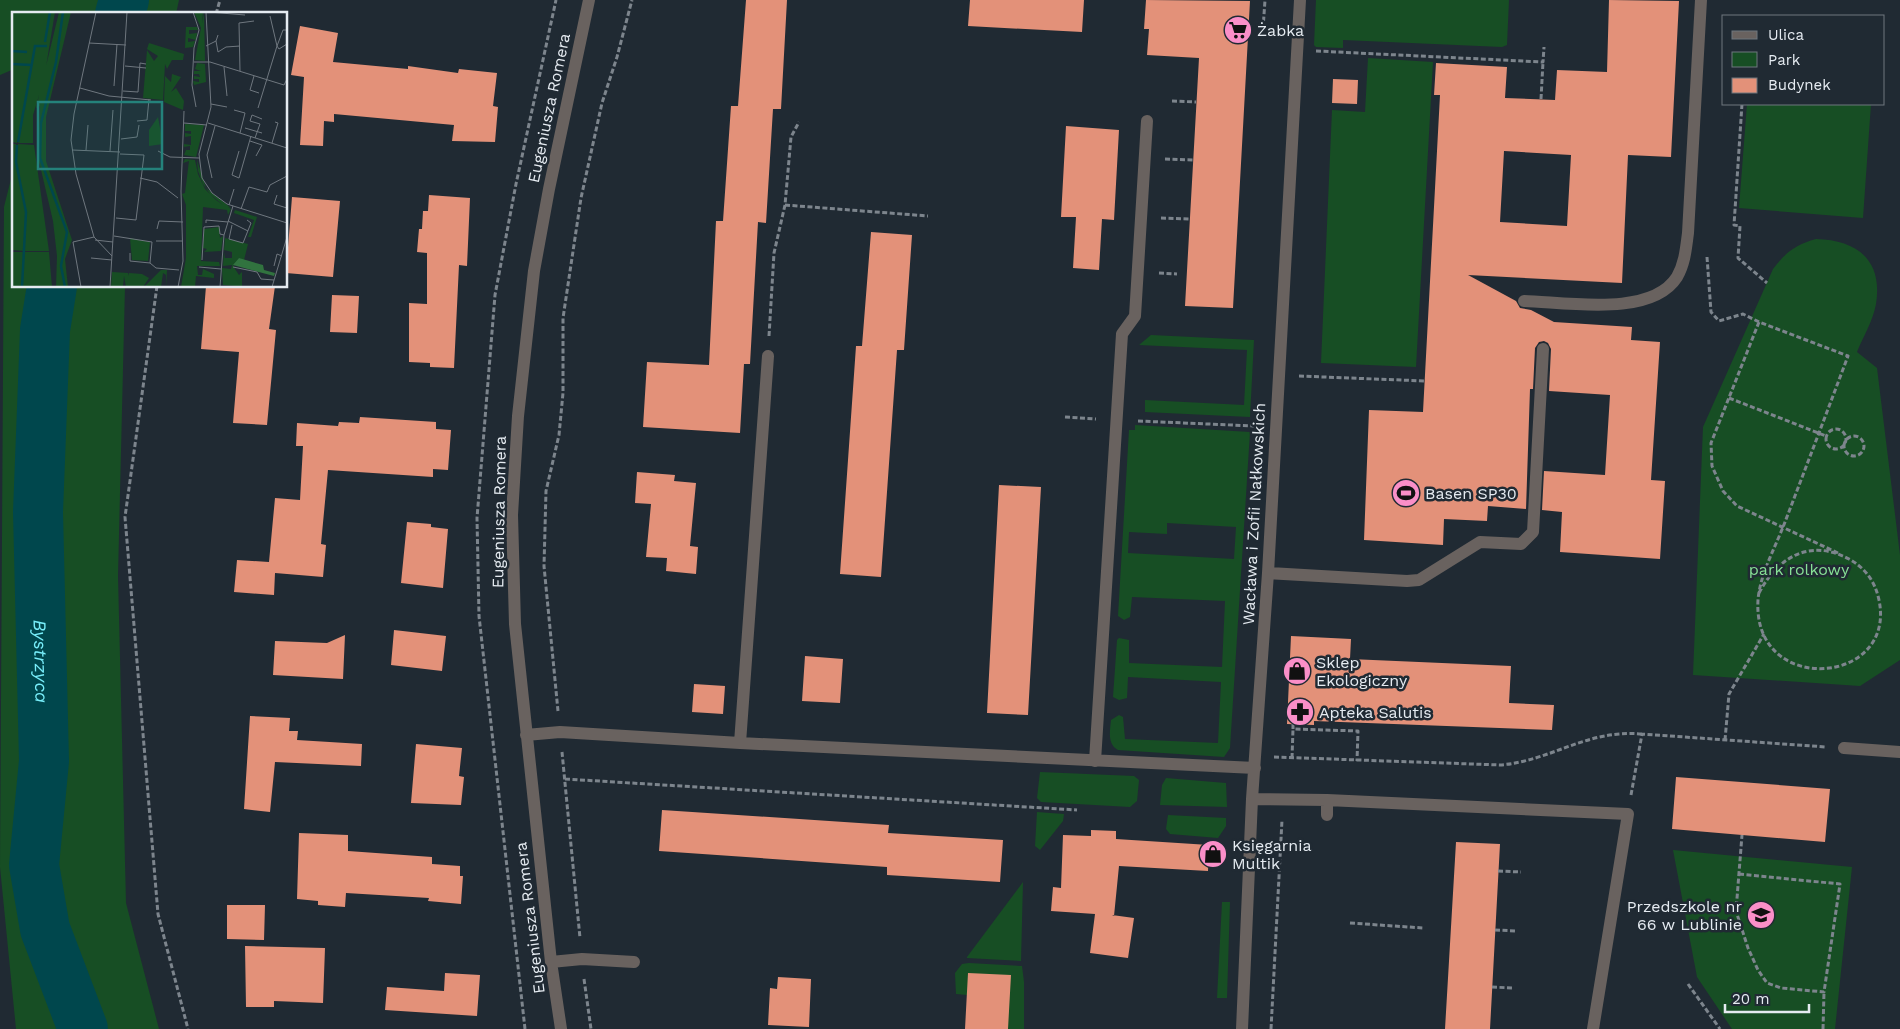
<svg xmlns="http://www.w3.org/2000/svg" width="1900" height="1029" font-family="'Work Sans',sans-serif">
<rect width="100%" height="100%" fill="#202a33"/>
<!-- green -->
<path fill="#174e24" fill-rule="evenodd" d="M0 0H179L176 14H14V69L0 75Z
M1316 0H1509L1507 45 1502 47 1343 40V48L1316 47 1314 45Z
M1368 58 1433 62 1416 367 1321 363 1332 110 1365 112Z
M1747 104H1871L1863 218 1739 208Z
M14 167V286H125L118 576 126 903 159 1029H16L0 867 4 207Z
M1816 239C1857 240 1883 260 1876 304 1873 321 1863 337 1857 352L1877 368 1900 555V660L1860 686 1693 675 1703 427 1773 269C1786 252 1795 245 1816 239Z
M1151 335 1254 340 1250 417 1145 412V400L1244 405 1247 350 1139 345Z
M1135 425 1250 432 1230 748 1224 757 1118 750C1107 744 1110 731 1111 720L1119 715 1123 717 1125 739 1218 743 1221 682 1128 677 1127 698 1119 700 1113 697 1117 640 1119 638 1129 640V663L1222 667 1225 601 1132 597 1130 617 1124 620 1118 616 1129 430H1135ZM1167 523 1236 527 1234 559 1128 553 1129 532 1167 534Z
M1040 772 1134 776 1139 780 1137 801 1130 807 1041 802 1037 798Z
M1166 778 1226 783 1227 807 1160 805 1162 785Z
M1037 812 1064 814 1063 821 1040 850 1035 846Z
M1168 815 1226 818V826L1218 838 1170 834 1166 829Z
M1673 850 1852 867 1835 1029H1732L1697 977Z
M1023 882 1021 961 967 958V957Z
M1222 902H1230L1227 998H1217Z
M969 963 1022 966 1024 982V1029H1008L967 995 956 994 955 973 962 964Z"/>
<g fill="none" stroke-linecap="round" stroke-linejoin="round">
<!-- river -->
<g stroke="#00474d" stroke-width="50">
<path d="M120 14 124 0"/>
<path id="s1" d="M52 286 45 330 38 512 44 761 34 865 45 929 83 1029"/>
</g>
</g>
<!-- building -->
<path fill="#e39179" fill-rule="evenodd" d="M746 0H787L781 109H773L766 223 758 222 750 364H744L740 433 643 427 647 362 709 365 716 221H723L731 106H738Z
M970 0H1084L1082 32 968 26Z
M1146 0 1250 1 1233 308 1185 306 1199 58 1147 55 1149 29H1144Z
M1609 0 1679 1 1671 157 1628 155 1622 283 1468 275 1516 301 1520 308 1531 310 1554 322 1632 327 1631 340 1660 342 1651 480 1665 481 1660 559 1560 552 1562 512 1542 510 1544 471 1605 475 1610 395 1549 391 1551 349 1548 343 1544 341 1539 342 1535 348 1533 389H1530L1526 509 1488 506 1487 521 1444 519 1443 545 1364 540 1369 410 1423 412 1440 95H1434L1436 63 1507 67 1505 98 1555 100 1557 70 1607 72ZM1504 151 1571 155 1567 226 1500 222Z
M300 26 338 33 333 62 408 69V66L458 73 459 69 497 73 493 106 498 107 495 142 452 141 454 125 334 114V122L324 121 323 146 300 145 304 77 291 75Z
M1333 79 1358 80 1357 104 1332 103Z
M1066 126 1119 130 1114 220 1102 219 1099 270 1073 268 1076 217H1061Z
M429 195 470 198 467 266 459 265 454 368 430 367V363L409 362V303L427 304V253L417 252 419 229H422L423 211H428Z
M292 197 340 201 333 277 286 273Z
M871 232 912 235 904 350H897L881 577 840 574 856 346H862Z
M206 286H275L269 329 276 330 267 425 233 423 239 352 201 349Z
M332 295 359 296 357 333 330 332Z
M360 417 436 422V429L451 430 448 470 433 469V477L328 470 321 544 326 545 323 577 275 573 274 595 234 592 237 560 269 562 275 498 300 500 303 446H296L297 423 338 426 339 422 359 423Z
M637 472 675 475 674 481 696 483 690 546 698 547 696 574 666 571 667 558 646 557 651 504 635 503Z
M999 485 1041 487 1028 715 987 713Z
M407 522 431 524V527L448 529 443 588 401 583Z
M394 630 446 636 442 671 391 665Z
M345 635 343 679 273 675 275 641 327 643Z
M1291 636 1351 639 1350 659 1511 666 1509 703 1554 705 1552 730 1314 721V725L1287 724Z
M805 656 843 659 840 703 802 701Z
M694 684 725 686 723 714 692 712Z
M250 716 290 718 289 731H298L297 740 362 744 361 766 275 762 270 812 244 809Z
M416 744 462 748 459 776 464 777 461 805 411 803Z
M1676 777 1830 789 1825 842 1672 829Z
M662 810 889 825 888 833 1003 840 1000 882 887 875V867L659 851Z
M1091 830 1116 831V839L1209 845 1208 871 1119 866 1114 916 1112 915 1134 918 1128 958 1090 953 1095 914 1051 911 1053 887 1061 888 1063 835 1091 836Z
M299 833 348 835V851L432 857V864L460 866V876H463L461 904 428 901 429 898 346 893 345 907 318 905V901L297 899Z
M1456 842 1500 844 1490 1029H1445Z
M227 905H265L264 940 227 939Z
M245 946 325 948 323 1003 274 1001V1007H246Z
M445 973 480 975 477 1016 385 1010 387 987 444 991Z
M968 973 1011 975 1008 1029H965Z
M778 977 811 979 809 1027 768 1025 770 988 777 989Z"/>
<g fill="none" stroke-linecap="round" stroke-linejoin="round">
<!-- path -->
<path stroke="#7d858d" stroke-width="3" stroke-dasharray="5 2.5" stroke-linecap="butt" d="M216 14 220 0
M1263 29 1265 0
M1316 51 1543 62 1544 47
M1541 99 1543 62
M1172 101 1196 102
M1742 104 1734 225 1740 226 1738 258 1767 283
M1165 159 1193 160
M785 205 928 216
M1161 218 1190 219
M1707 257 1711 312 1719 321 1743 314 1759 322
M1159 273 1177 274
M157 286 125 517 158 914 188 1029
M769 336 774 253 785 205 791 137 799 122
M1299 376 1425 381
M1729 398 1826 436
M1065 417 1096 419
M1138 421 1254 426V428
M1826 439a10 10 0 1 1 20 0a10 10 0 1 1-20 0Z
M1844 446a10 10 0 1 1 20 0a10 10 0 1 1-20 0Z
M1759 593C1778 557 1810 538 1849 559 1865 568 1875 581 1879 600 1897 686 1752 697 1758 600 1760 574 1776 546 1785 522 1806 467 1827 412 1848 356L1759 322 1711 443 1712 466 1723 491 1737 506 1838 553
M558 711 544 566 546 491 559 435 563 393V318L581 198 602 103 617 57 632 0
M1293 724V729L1358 731 1357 761
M1725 740 1729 694 1764 634
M562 752 580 938
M1274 757 1500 765C1552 761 1586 729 1642 734
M1292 758 1293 729
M565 779 1077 810
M1631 795 1642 734 1826 747
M1498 871 1521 872
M1739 874 1840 884 1824 992 1781 988 1767 983 1758 970 1748 948 1736 911 1742 835
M1350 923 1423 928
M1495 930 1516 931
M584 979 591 1029
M1688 984 1720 1029
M1492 987 1512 988
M525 1029 479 616 477 518 495 295 516 184 556 0
M1271 1029 1282 820
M1823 1029 1824 992"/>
<!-- minor -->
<path stroke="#69625f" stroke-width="12" d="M1524 301C1565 302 1651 318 1677 277 1685 263 1686 248 1688 233L1701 0
M1268 573 1407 581 1419 580 1480 542 1521 544 1533 532 1543 349
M526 735 560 732 740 743 1255 768
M740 743 768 356
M1844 748 1900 752
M1095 761 1122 334 1135 316 1147 121
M1252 799 1327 800 1628 814 1593 1029
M1327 815V800
M551 962 582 959 634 962
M561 1029 551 962 515 624 512 515 518 416 534 271 549 189 589 0
M1242 1029 1252 799 1268 573 1300 0"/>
</g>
<!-- icons -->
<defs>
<symbol id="supermarket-disc" viewBox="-11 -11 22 22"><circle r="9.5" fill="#fa8fc8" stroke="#202a33"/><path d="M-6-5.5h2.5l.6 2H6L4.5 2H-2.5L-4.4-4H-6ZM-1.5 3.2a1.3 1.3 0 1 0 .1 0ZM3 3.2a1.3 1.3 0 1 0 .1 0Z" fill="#111"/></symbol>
<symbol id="stadium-disc" viewBox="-11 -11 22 22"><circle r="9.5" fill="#fa8fc8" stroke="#202a33"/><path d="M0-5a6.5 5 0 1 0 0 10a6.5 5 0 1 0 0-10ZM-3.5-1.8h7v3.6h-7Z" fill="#111"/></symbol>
<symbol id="shop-disc" viewBox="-11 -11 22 22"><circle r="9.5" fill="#fa8fc8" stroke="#202a33"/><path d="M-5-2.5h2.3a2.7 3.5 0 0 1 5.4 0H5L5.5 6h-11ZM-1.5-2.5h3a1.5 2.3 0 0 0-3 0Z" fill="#111"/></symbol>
<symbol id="pharmacy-disc" viewBox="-11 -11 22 22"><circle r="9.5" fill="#fa8fc8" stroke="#202a33"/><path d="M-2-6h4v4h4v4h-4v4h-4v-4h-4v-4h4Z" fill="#111"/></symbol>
<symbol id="school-disc" viewBox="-11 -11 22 22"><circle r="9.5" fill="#fa8fc8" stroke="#202a33"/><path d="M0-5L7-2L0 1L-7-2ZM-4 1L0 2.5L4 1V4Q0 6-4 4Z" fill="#111"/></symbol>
</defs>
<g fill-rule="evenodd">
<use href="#supermarket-disc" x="1222" y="14" width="32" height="32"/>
<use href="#stadium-disc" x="1390" y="477" width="32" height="32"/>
<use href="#shop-disc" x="1281" y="655" width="32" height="32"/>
<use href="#pharmacy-disc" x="1284" y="696" width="32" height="32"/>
<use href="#shop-disc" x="1197" y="838" width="32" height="32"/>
<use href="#school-disc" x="1745" y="899" width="32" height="32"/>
</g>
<g text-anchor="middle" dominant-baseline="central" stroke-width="5" stroke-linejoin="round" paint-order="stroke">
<!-- poi labels -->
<g font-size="16" fill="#e5ebf1" stroke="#202a33" text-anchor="start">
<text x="1257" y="30">Żabka</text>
<text x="1425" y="493">Basen SP30</text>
<text x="1316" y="662">Sklep<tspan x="1316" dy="18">Ekologiczny</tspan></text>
<text x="1319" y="712">Apteka Salutis</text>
<text x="1232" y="845">Księgarnia<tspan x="1232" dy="18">Multik</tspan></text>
<text x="1742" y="906" text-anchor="end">Przedszkole nr<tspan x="1742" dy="18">66 w Lublinie</tspan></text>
</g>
<!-- street labels -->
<g font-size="16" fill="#e5ebf1" stroke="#202a33">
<text transform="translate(549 108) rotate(-78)">Eugeniusza Romera</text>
<text transform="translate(499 512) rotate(-89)">Eugeniusza Romera</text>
<text transform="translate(1254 514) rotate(-87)">Wacława i Zofii Nałkowskich</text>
<text transform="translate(530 918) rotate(-97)">Eugeniusza Romera</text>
</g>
<!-- park labels -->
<g font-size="16" fill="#87e196" stroke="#202a33">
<text x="1799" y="569">park rolkowy</text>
</g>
<!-- water labels -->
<g font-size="18" font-style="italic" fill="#77eefa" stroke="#202a33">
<text stroke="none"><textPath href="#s1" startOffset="376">Bystrzyca</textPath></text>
</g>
</g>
<!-- overview -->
<g transform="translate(12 12)">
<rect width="275" height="275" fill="#202a33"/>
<path d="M0 0H43L32 67 21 103V131H6L10 113 5 131 0 130ZM47 0H59L34 105V149L60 228 53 247 56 275H44L45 244 41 209 26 145 28 94 24 96ZM182 0H191L190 11 192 0 193 49 183 48 189 16ZM174 15H185L186 18H177V22L185 21 184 28 176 26V30L183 29 181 35 173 36ZM137 31 172 42 171 48H160L155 57 153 52 151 88 131 86 135 38 142 49 146 44 135 37ZM185 51 193 52 194 70 182 73 181 69 187 70V67H182V64L188 65 187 62H182V59H189L183 57ZM160 62 169 65 159 80 164 76 172 89 171 98 152 90 153 64 159 70ZM146 105 151 132 137 134V118ZM173 112 192 113 184 145 172 143 174 138H178V134L172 135V132L179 133V124L173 125V121L179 122V119H173ZM0 132H4V151L6 132 22 133 37 239H13V220L12 239 0 238ZM173 147 183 148 186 162 193 177 204 188 211 193 198 182 191 172 186 159 185 148 194 176 219 196 216 195 219 197 216 203 215 198 191 195 189 249 207 250 208 254H185L186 263H190L191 257 202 262V266L184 264 183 275H169L174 246V193L170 182 173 181 177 149 171 151ZM223 198 245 205 239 225H236L242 208 222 201ZM207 215 208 226 211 224 209 239 192 240 195 237 191 236 192 217ZM118 226 138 230 136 249 120 248ZM213 226 236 232 232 248 227 246 221 254 227 263 230 260V274L235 275 211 273 210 256 219 257 220 253 211 254 212 240 213 246H220V240L212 238ZM0 240H37L40 275H10L11 259 9 275H0ZM149 258H155L154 275V263L151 261 149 275H132ZM100 260 116 261V264L117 261 130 262 137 266 131 275H114L112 264 111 275H99Z" fill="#174e24"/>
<path d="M227 246 251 253 252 258 263 261 262 264 221 253Z" fill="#31733f"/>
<path fill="none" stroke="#00474d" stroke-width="2.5" d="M51 0 44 50 29 111 28 146 55 220 49 254 53 275M33 30 38 0M0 39 15 40M0 52 19 53M6 130 23 34H35M5 133 4 150 14 200 10 275"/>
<path fill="none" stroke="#6f777f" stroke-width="1" d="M84 0 62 102 59 128 64 162 82 225 100 244M181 0 187 18 182 36 180 73 184 95M194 0 199 95 187 142 190 166 200 181 215 192 275 211M197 0 233 3M275 18H271L265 34 267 37 275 32M204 29 206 40 214 35 228 34M77 31 114 33M194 34 204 29 206 23M182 50H198L272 73 275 67M113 54 134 56M212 55 215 84M228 59 227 11 242 9M242 64 238 78 247 81M102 74 105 32M68 76 97 84 139 88M111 79 126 80 128 51 134 52M199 92 215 95M246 96 265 34 258 4M222 98 233 101 228 121M125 109 135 108 137 87M172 111 195 113M196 111 275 136M233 116 250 121M243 126 248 112 238 109 240 103 250 107M109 127 125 125 127 113M238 129 250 133 244 144M260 131 266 111 263 110M60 138 108 140M74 138 76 113M98 139 101 98M146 139 158 145 187 146M227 139 220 163 227 166 239 124M128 166 145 170 166 186M200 166 195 143 203 114M265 183 262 192 275 196M217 193 222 177M229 197 237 175 255 180 258 173 275 164M104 206 124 208 132 143 108 142M216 209 236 219M194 211V208L216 210M220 213 217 227 231 231 239 211 235 208M145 217 147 209 171 210M102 224 140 230 138 251 118 249V241M83 228 101 230M144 229H171M79 246 100 248M190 248 192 215 207 214 208 222 212 223M138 251 144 256 167 258M262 254 265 242 270 244M187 255 209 257M221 255 245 260 249 267 262 268M69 275 61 230 82 225M98 275 115 0M166 275 171 249 169 179 172 99M208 275 212 223 221 194M260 275 275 225"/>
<path fill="#24827b" fill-opacity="0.15" stroke="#24827b" stroke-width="2.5" d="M26 90H150V157H26Z"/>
<rect width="275" height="275" fill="none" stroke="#e5ebf1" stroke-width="2.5"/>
</g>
<!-- legend -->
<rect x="1722" y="15" width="162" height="90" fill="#202a33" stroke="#6f777f"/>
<rect x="1732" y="31" width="25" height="8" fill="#69625f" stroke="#6f777f"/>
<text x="1768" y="40" font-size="15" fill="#e5ebf1">Ulica</text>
<rect x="1732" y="52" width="25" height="15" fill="#174e24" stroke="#6f777f"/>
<text x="1768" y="65" font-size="15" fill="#e5ebf1">Park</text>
<rect x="1732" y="78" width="25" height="15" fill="#e39179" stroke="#6f777f"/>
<text x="1768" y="90" font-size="15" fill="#e5ebf1">Budynek</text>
<!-- scale -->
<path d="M1725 1004v8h84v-8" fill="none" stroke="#e5ebf1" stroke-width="2.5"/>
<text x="1732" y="1004" font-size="15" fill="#e5ebf1" stroke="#202a33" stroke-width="4" paint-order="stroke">20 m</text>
</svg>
